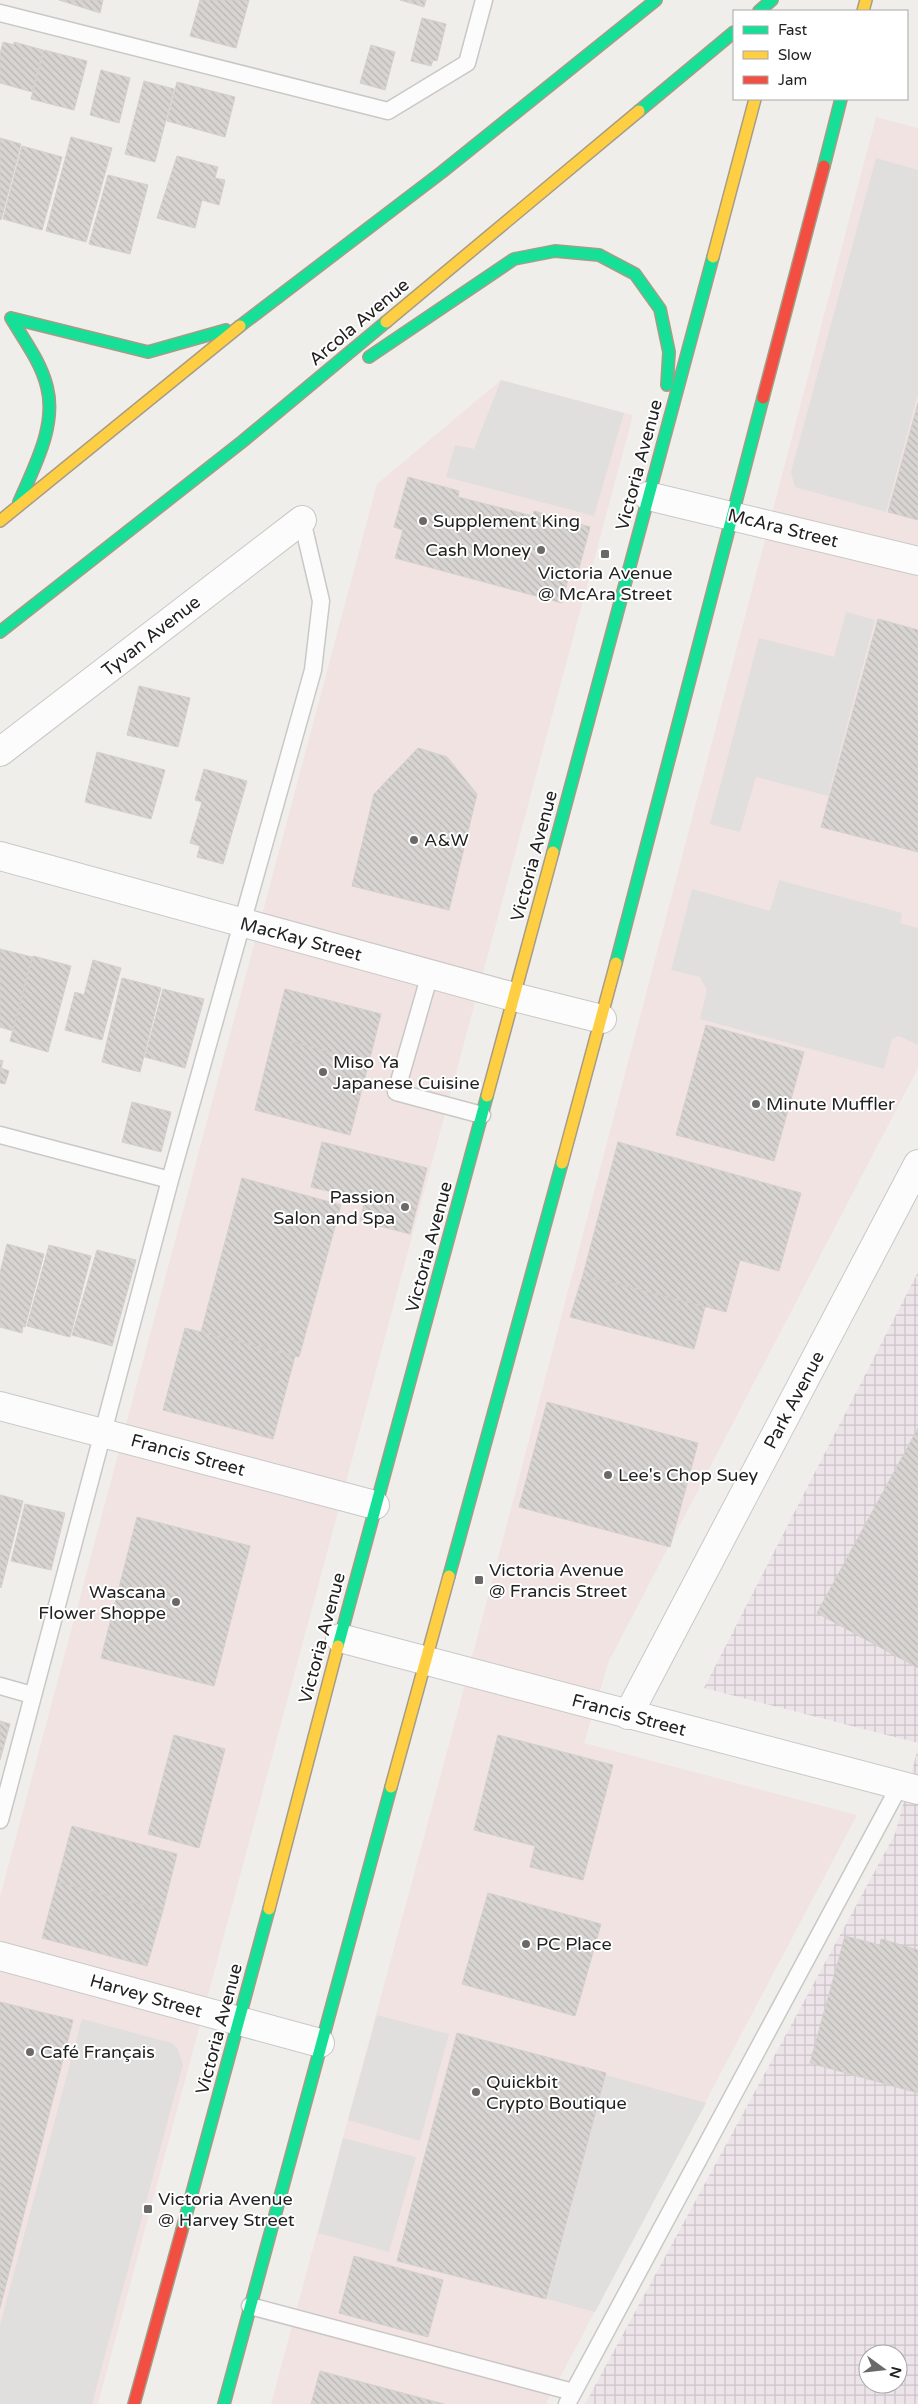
<svg xmlns="http://www.w3.org/2000/svg" width="918" height="2404" font-family="'Varela Round',sans-serif">
<defs>
<pattern id="industrial-grid" width="8" height="8" patternUnits="userSpaceOnUse" patternTransform="scale(1.25)"><rect width="8" height="8" fill="#ede4e9"/><path d="M0 4h8M4 0v8" fill="none" stroke="#cbc3c8"/></pattern>
<pattern id="building-back-hatch" width="6" height="6" patternUnits="userSpaceOnUse" patternTransform="scale(1.25)"><rect width="6" height="6" fill="#d7d4d2"/><path d="M-1 5l2 2M0 0l6 6M5-1l2 2" fill="none" stroke="#b8b6b4"/></pattern>
</defs>
<rect width="100%" height="100%" fill="#f0eeeb"/>
<!-- commercial -->
<path fill="#f1e3e1" d="M876 117 918 128V1068L609 1661 584 1743 857 1815 546 2404H271L455 1722Z
M501 380 633 415 98 2404H0V1897L377 484Z"/>
<!-- industrial -->
<path fill="url(#industrial-grid)" fill-rule="evenodd" d="M918 1272V1743L704 1688Z
M918 1748V2404H585L895 1834ZM868 2354H898V2384H868Z"/>
<!-- parking -->
<path fill="#e0dfde" d="M876 158 918 170V394L886 512 795 487 791 472Z
M501 380 624 413 594 516 446 477 455 445 474 449Z
M846 612 875 620 828 796 756 777 740 832 710 824 759 638 834 657Z
M779 880 902 913 900 923 918 928V1045L899 1036 892 1039 884 1069 700 1019 707 990 700 977 671 970 692 889 770 911Z
M377 2015 449 2034 420 2141 348 2120Z
M82 2019 172 2043 177 2048 183 2064 92 2404H0V2325Z
M606 2075 706 2103 595 2312 547 2299Z
M343 2138 416 2157 389 2252 318 2233Z"/>
<!-- building -->
<path fill="url(#building-back-hatch)" stroke="#d3d0cc" d="M59 0H103L100 13Z
M200 0H249L236 48 190 36Z
M400 0H426L424 7Z
M422 18 446 24 437 61 433 60 431 66 411 61Z
M3 42 14 45V42L43 50 32 92 0 83V54Z
M371 45 395 52 385 90 360 83Z
M44 50 87 61 74 110 31 99Z
M101 70 130 78 119 123 90 115Z
M144 81 174 89 155 162 125 154Z
M177 82 235 97 225 137 167 121Z
M71 137 112 148 86 242 46 231Z
M0 138 21 144 1 220 0 219Z
M22 146 62 157 42 230 3 219Z
M177 156 218 167 215 178 225 180 219 205 202 200 195 228 157 218Z
M108 175 148 185 130 254 89 244Z
M918 403V520L888 512Z
M408 477 459 491 458 497 533 516 534 511 590 527 577 576 569 574 562 603 395 558 403 530 394 527Z
M878 619 918 630V852L821 827Z
M139 686 190 698 178 747 127 735Z
M418 748 447 757 477 794 449 910 352 886 374 794Z
M97 752 165 770 151 819 85 802Z
M204 769 247 781 223 864 197 857 200 846 190 843 202 802 195 800Z
M0 949 32 957 13 1031 0 1027Z
M33 956 71 966 48 1052 10 1041Z
M93 960 121 968 102 1040 65 1030 75 992 84 995Z
M122 978 161 988 140 1072 102 1062Z
M163 989 204 999 185 1068 145 1057Z
M285 989 381 1014 369 1062 273 1037Z
M706 1025 804 1052 774 1161 676 1135Z
M273 1037 369 1062 350 1135 255 1110Z
M0 1060 3 1061 1 1068 9 1071 5 1084 0 1083Z
M132 1102 171 1112 161 1152 122 1142Z
M322 1142 427 1168 410 1234 360 1221 365 1200 311 1187Z
M618 1142 801 1193 779 1271 740 1260 726 1312 583 1275Z
M242 1178 341 1205 299 1357 201 1332Z
M7 1244 44 1254 25 1327 23 1326 22 1333 0 1327V1273Z
M49 1245 91 1256 70 1337 27 1326Z
M97 1250 136 1260 112 1346 72 1335Z
M583 1275 705 1307 694 1349 570 1317Z
M185 1328 295 1356 273 1439 163 1410Z
M547 1402 698 1443 670 1547 519 1507Z
M918 1428V1668L817 1613Z
M0 1495 23 1501 1 1588 0 1587Z
M25 1504 65 1513 51 1570 11 1561Z
M137 1517 250 1546 214 1686 101 1658Z
M0 1721 10 1724 0 1760Z
M174 1735 225 1749 199 1848 148 1834Z
M498 1735 613 1765 583 1880 530 1867 535 1846 474 1830Z
M72 1826 177 1854 163 1910 57 1882Z
M57 1882 163 1910 147 1966 42 1938Z
M488 1893 601 1924 575 2016 462 1984Z
M845 1936 880 1945 881 1939 918 1950V2093L810 2063Z
M0 2002 73 2020 0 2308Z
M457 2033 606 2073 546 2299 397 2261Z
M354 2256 443 2280 428 2337 339 2313Z
M320 2371 444 2404H311Z"/>
<g fill="none" stroke-linecap="round" stroke-linejoin="round">
<defs>
<path id="lane" d="M0 13 388 111 467 63 484 0
M430 974 396 1092 482 1115
M0 1135 170 1180
M0 1686 32 1695
M0 1820 170 1180 313 670 321 601 302 520
M250 2306 573 2392
M567 2404 900 1785"/>
<path id="street" d="M648 496 918 561
M0 752 302 520
M0 856 514 997 602 1019
M0 1406 375 1505
M340 1638 918 1790
M628 1715 918 1164
M0 1956 320 2043"/>
<path id="fast" d="M759 11 772 0
M639 111 734 32
M824 166 841 99
M11 318 148 352 226 330
M11 318C24 340 41 362 47 387 57 426 34 467 19 502
M240 326 442 172 656 0
M369 357 514 259 555 251 599 255 635 274 660 309 669 352 667 385
M0 632 243 441 386 322
M553 852 713 257
M616 963 763 398
M449 1576 562 1163
M338 1646 487 1096
M182 2230 269 1909
M224 2404 391 1787"/>
<path id="slow" d="M863 11 866 0
M713 257 755 99
M386 322 639 111
M0 521 240 326
M487 1096 553 852
M562 1163 616 963
M391 1787 449 1576
M269 1909 338 1646"/>
<path id="jam" d="M763 398 824 166
M134 2404 182 2230"/>
</defs>
<!-- lane casing -->
<use href="#lane" stroke="#c9c8c7" stroke-width="19"/>
<!-- street casing -->
<use href="#street" stroke="#c9c8c7" stroke-width="30"/>
<!-- fast casing -->
<use href="#fast" stroke="#a79c86" stroke-width="14"/>
<!-- slow casing -->
<use href="#slow" stroke="#a79c86" stroke-width="14"/>
<!-- jam casing -->
<use href="#jam" stroke="#a79c86" stroke-width="14"/>
<!-- lane -->
<use href="#lane" stroke="#fdfcfc" stroke-width="16"/>
<!-- street -->
<use href="#street" stroke="#fdfcfc" stroke-width="28"/>
<!-- fast -->
<use href="#fast" stroke="#16e098" stroke-width="11"/>
<!-- slow -->
<use href="#slow" stroke="#ffcf43" stroke-width="11"/>
<!-- jam -->
<use href="#jam" stroke="#f24e42" stroke-width="11"/>
</g>
<!-- markers -->
<g fill="#6a6968" stroke="#fff" stroke-width="2">
<circle cx="423" cy="521" r="5"/>
<circle cx="541" cy="550" r="5"/>
<rect x="600" y="549" width="10" height="10" rx="2.5"/>
<circle cx="414" cy="840" r="5"/>
<circle cx="323" cy="1072" r="5"/>
<circle cx="756" cy="1104" r="5"/>
<circle cx="405" cy="1207" r="5"/>
<circle cx="608" cy="1475" r="5"/>
<rect x="474" y="1575" width="10" height="10" rx="2.5"/>
<circle cx="176" cy="1602" r="5"/>
<circle cx="526" cy="1944" r="5"/>
<circle cx="30" cy="2052" r="5"/>
<circle cx="476" cy="2092" r="5"/>
<rect x="143" y="2204" width="10" height="10" rx="2.5"/>
</g>
<g text-anchor="middle" dominant-baseline="central" stroke-width="4" stroke-linejoin="round" paint-order="stroke">
<!-- street labels -->
<g font-size="18" fill="#222" stroke="#fff">
<text transform="translate(359 322) rotate(-40)">Arcola Avenue</text>
<text transform="translate(639 465) rotate(-75)">Victoria Avenue</text>
<text transform="translate(783 528) rotate(14)">McAra Street</text>
<text transform="translate(151 636) rotate(-38)">Tyvan Avenue</text>
<text transform="translate(534 856) rotate(-75)">Victoria Avenue</text>
<text transform="translate(301 939) rotate(15)">MacKay Street</text>
<text transform="translate(429 1247) rotate(-75)">Victoria Avenue</text>
<text transform="translate(794 1400) rotate(-62)">Park Avenue</text>
<text transform="translate(188 1455) rotate(15)">Francis Street</text>
<text transform="translate(322 1638) rotate(-75)">Victoria Avenue</text>
<text transform="translate(629 1715) rotate(15)">Francis Street</text>
<text transform="translate(146 1996) rotate(16)">Harvey Street</text>
<text transform="translate(219 2029) rotate(-75)">Victoria Avenue</text>
</g>
<!-- poi labels -->
<g font-size="18" fill="#222" stroke="#fff" text-anchor="start">
<text x="433" y="521">Supplement King</text>
<text x="531" y="550" text-anchor="end">Cash Money</text>
<text x="605" y="573" text-anchor="middle">Victoria Avenue<tspan x="605" dy="21">@ McAra Street</tspan></text>
<text x="424" y="840">A&amp;W</text>
<text x="333" y="1062">Miso Ya<tspan x="333" dy="21">Japanese Cuisine</tspan></text>
<text x="766" y="1104">Minute Muffler</text>
<text x="395" y="1197" text-anchor="end">Passion<tspan x="395" dy="21">Salon and Spa</tspan></text>
<text x="618" y="1475">Lee's Chop Suey</text>
<text x="489" y="1570">Victoria Avenue<tspan x="489" dy="21">@ Francis Street</tspan></text>
<text x="166" y="1592" text-anchor="end">Wascana<tspan x="166" dy="21">Flower Shoppe</tspan></text>
<text x="536" y="1944">PC Place</text>
<text x="40" y="2052">Café Français</text>
<text x="486" y="2082">Quickbit<tspan x="486" dy="21">Crypto Boutique</tspan></text>
<text x="158" y="2199">Victoria Avenue<tspan x="158" dy="21">@ Harvey Street</tspan></text>
</g>
</g>
<!-- legend -->
<rect x="733" y="10" width="175" height="90" fill="#ffffff" stroke="#a7a7a7"/>
<rect x="743" y="26" width="25" height="8" fill="#16e098" stroke="#a7a7a7"/>
<text x="778" y="35" font-size="15" fill="#222222">Fast</text>
<rect x="743" y="51" width="25" height="8" fill="#ffcf43" stroke="#a7a7a7"/>
<text x="778" y="60" font-size="15" fill="#222222">Slow</text>
<rect x="743" y="76" width="25" height="8" fill="#f24e42" stroke="#a7a7a7"/>
<text x="778" y="85" font-size="15" fill="#222222">Jam</text>
<!-- north arrow -->
<g transform="translate(883 2369) rotate(105)"><circle r="24" fill="#ffffff" stroke="#a7a7a7"/>
<path d="M0-4L9 19L0 12L-9 19Z" fill="#6a6968"/>
<text y="-8" font-size="14" font-weight="bold" text-anchor="middle" fill="#222222">N</text>
</g>
</svg>
